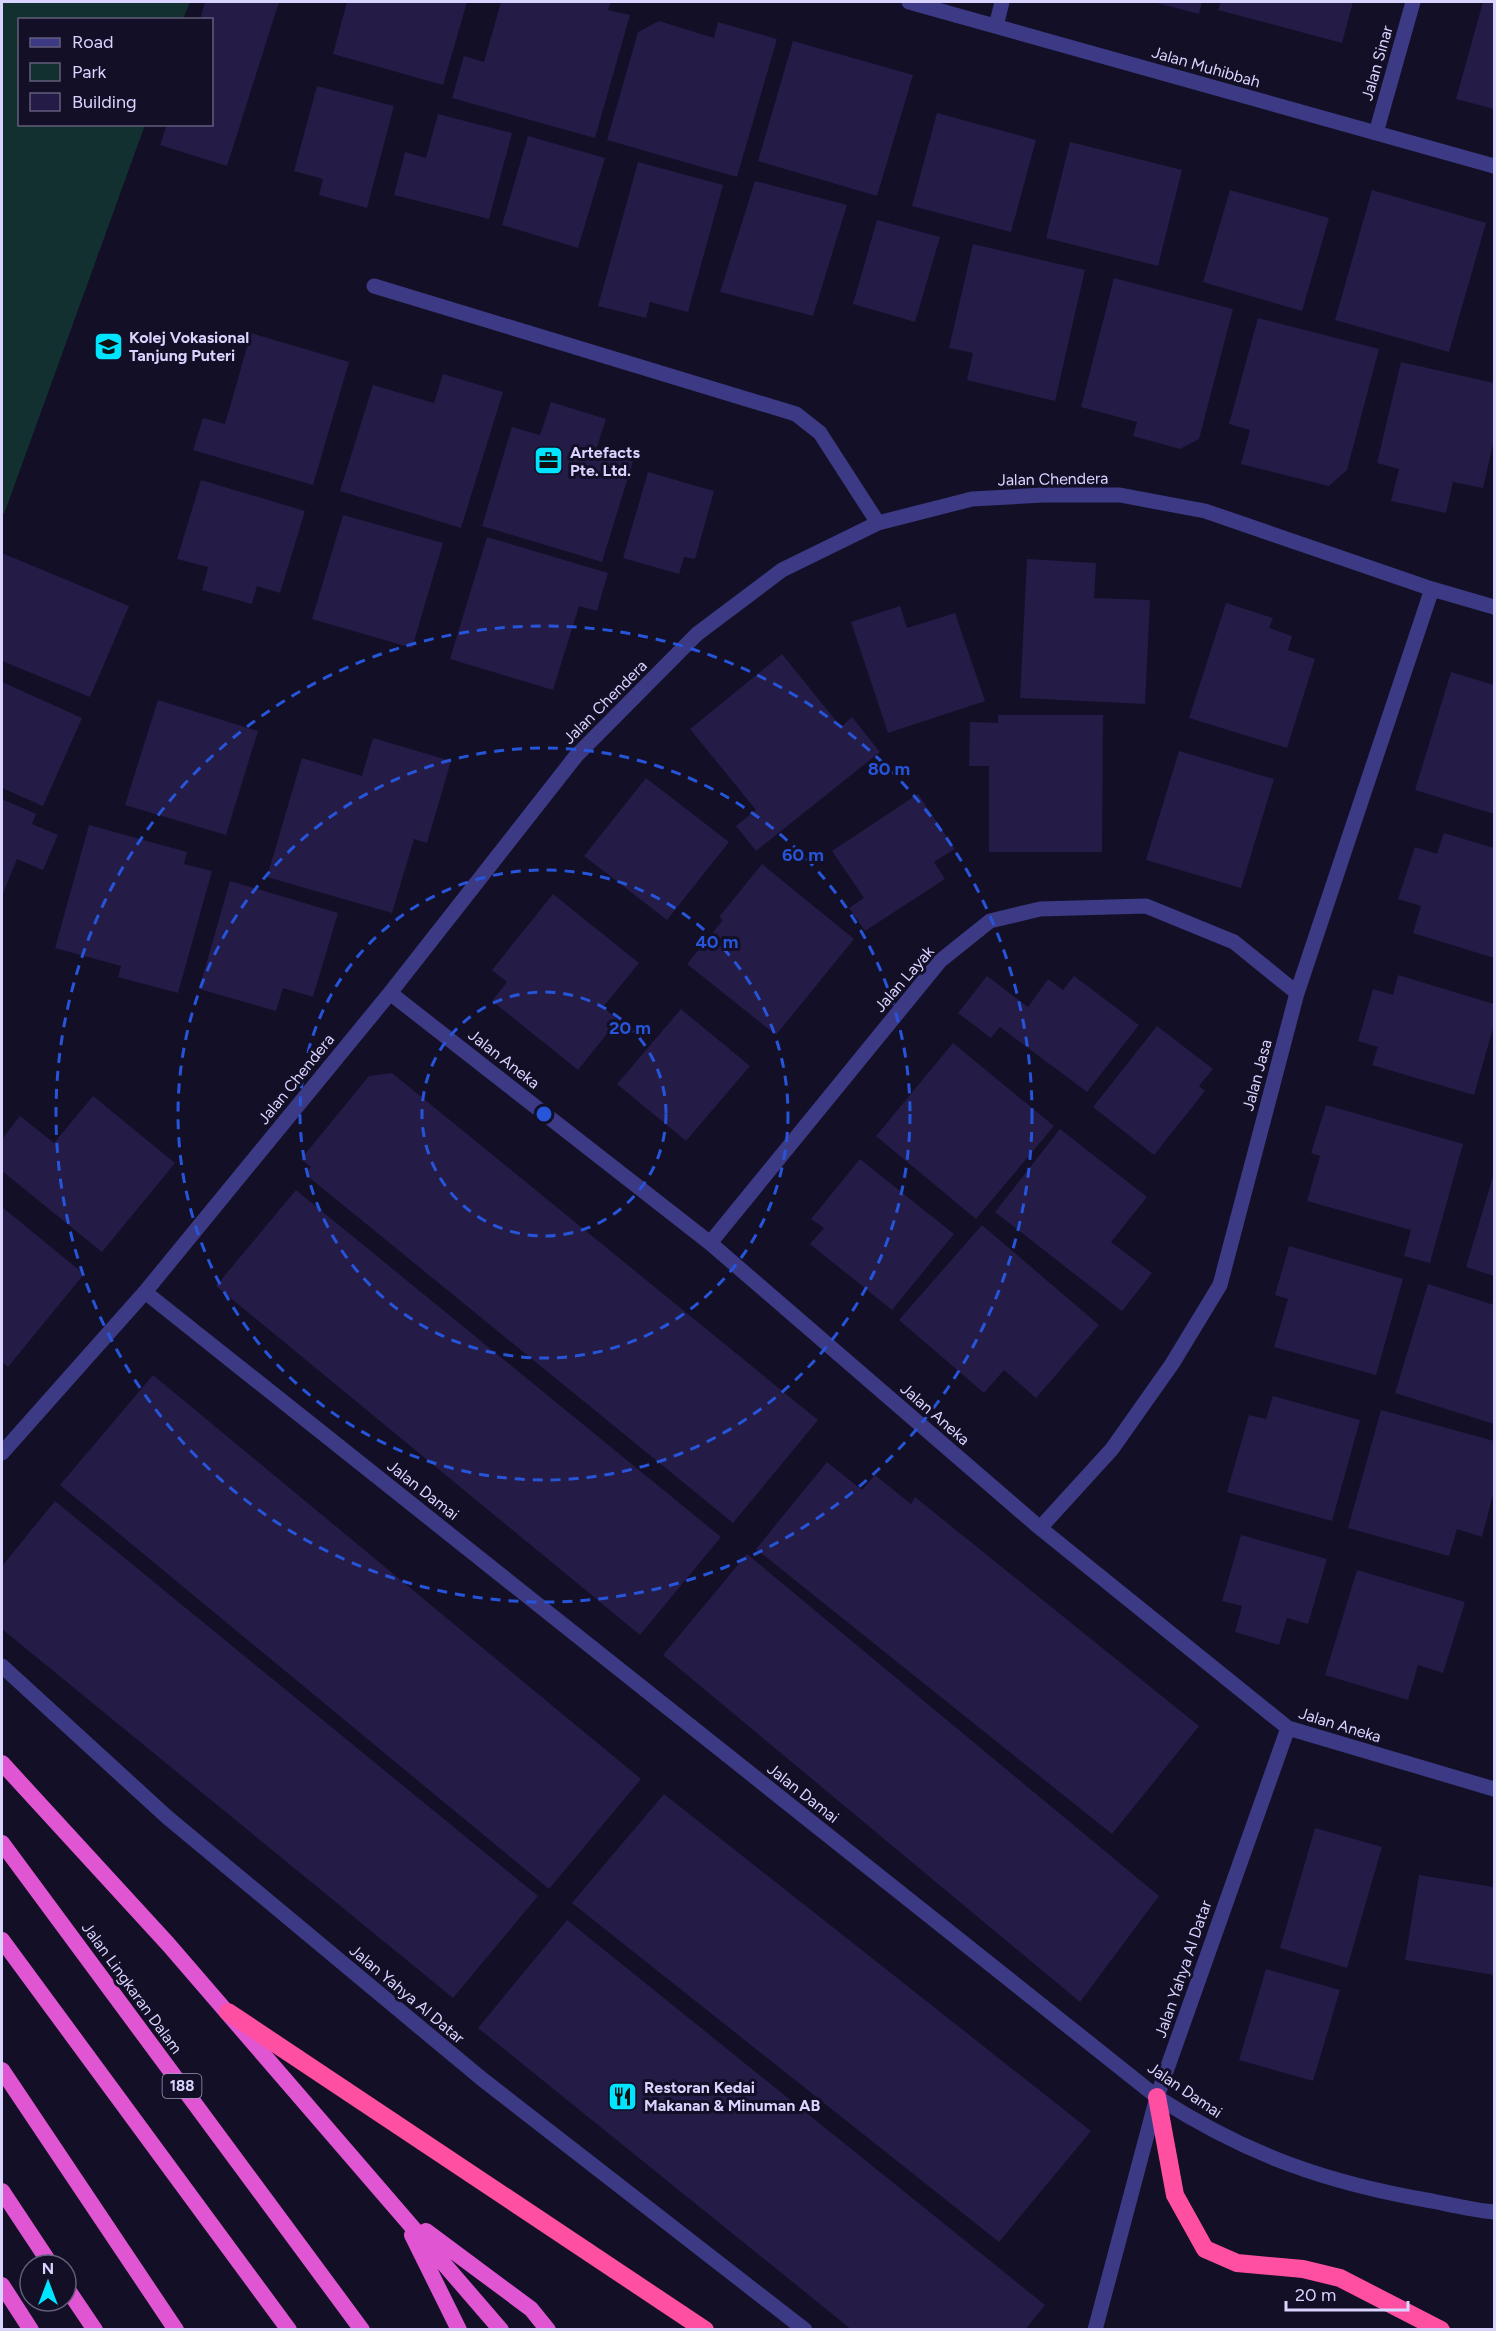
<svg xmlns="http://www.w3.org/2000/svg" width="1496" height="2331" font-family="Figtree,sans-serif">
<rect width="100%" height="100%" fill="#130f26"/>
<!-- green -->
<path fill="#12302f" d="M2 2H190L183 19 20 20V124L145 125 4 514 2 513Z"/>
<!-- building -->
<path fill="#241b47" d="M205 2H279L227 166 160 145 167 124H212V20H200Z
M347 2H467L443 85 333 54Z
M501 2H611L608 10 630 15 595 138 452 98 464 56 484 62Z
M1153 2H1202L1199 14Z
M1221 2H1353L1342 43 1218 10Z
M1483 2H1494V109L1456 99Z
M659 21 714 38 718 22 777 39 737 177 607 140 638 32Z
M793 41 913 75 877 196 758 161Z
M317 86 394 106 367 208 319 195 323 179 294 171Z
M937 113 1036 140 1011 232 912 206Z
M438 114 512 133 489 219 394 195 405 152 426 158Z
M528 136 605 158 578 248 502 225Z
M1070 142 1182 170 1158 266 1046 238Z
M638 162 723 185 688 312 650 302 646 318 598 306Z
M755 181 847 205 813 316 720 292Z
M1230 190 1329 218 1302 311 1203 282Z
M1372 190 1486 223 1449 352 1335 320Z
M877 220 940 237 915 322 853 304Z
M973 244 1085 270 1055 401 967 380 973 353 949 348Z
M1114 278 1233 309 1199 439 1180 449 1133 436 1137 422 1081 407Z
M1258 318 1379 349 1347 470 1329 486 1241 464 1250 430 1229 424Z
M251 333 349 362 313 485 193 450 203 418 225 424Z
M1401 362 1494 383V440L1483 488 1453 482 1446 513 1391 501 1399 469 1377 463Z
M443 374 503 392 461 528 340 491 373 385 434 403Z
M551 402 606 419 596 450 633 461 602 562 482 526 512 427 540 435Z
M648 472 714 491 695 559 684 557 679 574 623 558Z
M201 480 305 511 280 593 257 586 252 604 202 590 208 567 177 559Z
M343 515 443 543 412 648 312 619Z
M487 537 608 573 597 611 579 606 553 690 450 659Z
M2 553 129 606 90 697 2 661Z
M1027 559 1096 563 1094 598 1150 600 1145 704 1020 698Z
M1226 603 1273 618 1269 628 1292 636 1288 650 1315 659 1287 748 1189 718Z
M900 606 907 628 955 613 985 701 888 733 851 622Z
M782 654 841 727 852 717 880 752 756 851 736 826 756 810 690 729Z
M1451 672 1494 685V814L1415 790Z
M2 682 82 718 43 806 2 788Z
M158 700 258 731 226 835 125 805Z
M998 715H1103L1102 852H989V766H969L970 722 998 723Z
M373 738 451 761 427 843 414 839 392 913 267 877 302 758 362 776Z
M1179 751 1274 779 1241 888 1146 860Z
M646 778 729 842 667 920 584 856Z
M918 794 955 849 934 862 945 879 865 931 849 908 864 898 832 851Z
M2 799 36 814 32 824 58 835 43 870 17 859 2 896Z
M89 825 187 852 184 864 212 871 178 993 118 977 121 966 55 948Z
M1444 833 1494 848V958L1413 933 1421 906 1398 899 1415 847 1437 854Z
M762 864 854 939 776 1035 687 964 723 920 719 917Z
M230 881 338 913 313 997 283 988 276 1011 199 989Z
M553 894 639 963 603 1007 618 1020 578 1070 492 1001 507 982 492 970Z
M1398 975 1494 1004V1025L1474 1095 1372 1065 1378 1047 1358 1041 1373 989 1393 995Z
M987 976 1028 1007 1048 979 1063 990 1074 976 1139 1025 1087 1092 1000 1027 991 1038 958 1013Z
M681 1009 750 1066 686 1141 617 1084Z
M1157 1026 1213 1069 1199 1086 1205 1091 1154 1155 1093 1107Z
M953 1043 1054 1126 976 1219 876 1136Z
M392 1073 818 1420 733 1523 305 1174 311 1167 301 1159 369 1076Z
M93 1096 175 1163 102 1252 2 1171V1139L20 1116 54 1143Z
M1326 1105 1463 1144 1430 1263 1404 1256 1411 1230 1307 1201 1320 1156 1311 1153Z
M1060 1129 1147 1197 1111 1242 1152 1273 1122 1311 995 1212Z
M860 1159 954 1234 892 1310 810 1244 824 1228 811 1219Z
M1494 1173V1276L1466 1267Z
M296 1190 721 1537 640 1635 216 1286Z
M2 1207 84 1274 8 1367 2 1362Z
M982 1225 1099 1325 1036 1398 1004 1370 984 1393 899 1320Z
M1289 1246 1403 1279 1376 1375 1274 1347 1288 1299 1275 1295Z
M1428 1284 1494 1305V1424L1395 1393Z
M153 1375 641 1779 549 1889 60 1485Z
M1273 1396 1360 1420 1332 1521 1227 1492 1249 1415 1266 1419Z
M1381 1410 1494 1441V1491L1482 1537 1457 1529 1449 1556 1348 1528Z
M827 1462 862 1490 875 1475 911 1504 915 1497 1199 1726 1112 1834 756 1549Z
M55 1501 538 1896 453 1998 2 1629V1566Z
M1241 1535 1327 1559 1308 1624 1287 1618 1279 1645 1235 1632 1242 1606 1222 1601Z
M747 1554 1159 1896 1080 2002 663 1655Z
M1357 1570 1465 1602 1443 1673 1418 1665 1408 1700 1325 1675Z
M664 1794 1091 2131 999 2242 572 1903Z
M1315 1828 1382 1847 1347 1968 1280 1948Z
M1419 1875 1494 1887V1975L1405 1960Z
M567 1920 1045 2305 1025 2330H852L478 2028Z
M1266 1969 1340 1990 1313 2081 1239 2060Z"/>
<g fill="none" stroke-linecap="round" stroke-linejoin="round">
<!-- minor -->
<path stroke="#3d3a85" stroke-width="15" d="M909 2 1494 166
M996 26 1002 2
M1376 133 1413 2
M374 286 796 414 820 433 878 523
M390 993 710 1243 1040 1528 1288 1728 1494 1789
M710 1243 940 961 990 921 1040 909 1146 906 1234 942 1297 993
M145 1292 1157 2097C1247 2155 1327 2183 1432 2201 1452 2205 1473 2210 1494 2212
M2 1453 145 1292 390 993 576 756 697 634 782 570 878 523 972 499 1043 495H1120L1205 511 1432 589 1494 607
M1040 1528 1112 1449 1172 1364 1220 1285 1297 993 1432 589
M2 1666 167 1817 482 2079 805 2330
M1095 2330 1157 2097 1288 1728"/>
<!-- trunk -->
<path stroke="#e055d1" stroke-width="16" d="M2 1763 168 1944 501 2330
M2 1843 362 2330
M2 1940 289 2330
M2 2070 176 2330
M2 2191 51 2265
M426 2231 531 2309 548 2330
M412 2235 459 2330
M2 2285 31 2330
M66 2287 95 2330"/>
<!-- motorway -->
<path stroke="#ff4fa3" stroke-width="18" d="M228 2012 705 2330
M1157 2097 1175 2195 1205 2249 1237 2263 1303 2269 1340 2278 1441 2330"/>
</g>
<!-- distance rings -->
<g fill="none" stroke="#2655da" stroke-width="3" stroke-dasharray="10 8">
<circle cx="544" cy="1114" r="122"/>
<circle cx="544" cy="1114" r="244"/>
<circle cx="544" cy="1114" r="366"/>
<circle cx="544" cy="1114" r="488"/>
</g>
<!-- icons -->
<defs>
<symbol id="university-square" viewBox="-11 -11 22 22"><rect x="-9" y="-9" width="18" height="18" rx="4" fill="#00e5ff" stroke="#130f26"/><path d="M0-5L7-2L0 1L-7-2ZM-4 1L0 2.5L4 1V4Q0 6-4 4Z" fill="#111"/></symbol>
<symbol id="office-square" viewBox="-11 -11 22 22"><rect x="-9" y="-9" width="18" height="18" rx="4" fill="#00e5ff" stroke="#130f26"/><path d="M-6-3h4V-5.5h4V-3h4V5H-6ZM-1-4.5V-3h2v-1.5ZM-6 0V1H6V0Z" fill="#111"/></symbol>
<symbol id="restaurant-square" viewBox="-11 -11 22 22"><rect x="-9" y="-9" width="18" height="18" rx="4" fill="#00e5ff" stroke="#130f26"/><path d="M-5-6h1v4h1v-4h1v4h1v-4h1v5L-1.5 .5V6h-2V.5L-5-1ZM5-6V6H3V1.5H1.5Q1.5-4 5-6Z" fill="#111"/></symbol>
</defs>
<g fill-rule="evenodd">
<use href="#university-square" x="92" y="330" width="33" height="33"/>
<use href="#office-square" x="532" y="444" width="33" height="33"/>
<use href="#restaurant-square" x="606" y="2080" width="33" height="33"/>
</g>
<g text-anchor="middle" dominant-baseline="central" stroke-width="6" stroke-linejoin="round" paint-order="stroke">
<!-- shield labels -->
<rect fill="#130f26" stroke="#9e99be" stroke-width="1.5" x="162.5" y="2074" width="39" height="24" rx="4.5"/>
<g font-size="15" font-weight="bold" fill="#d9d4ff">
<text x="182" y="2086">188</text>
</g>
<!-- street labels -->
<g font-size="16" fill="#d9d4ff" stroke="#130f26">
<text transform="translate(1377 63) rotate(-74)">Jalan Sinar</text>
<text transform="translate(1206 67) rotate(16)">Jalan Muhibbah</text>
<text transform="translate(1053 479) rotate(-1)">Jalan Chendera</text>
<text transform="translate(605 702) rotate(-45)">Jalan Chendera</text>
<text transform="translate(904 979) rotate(-49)">Jalan Layak</text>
<text transform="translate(504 1059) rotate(38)">Jalan Aneka</text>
<text transform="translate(1257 1075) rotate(-75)">Jalan Jasa</text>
<text transform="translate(296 1079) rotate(-51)">Jalan Chendera</text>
<text transform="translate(935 1414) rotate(41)">Jalan Aneka</text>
<text transform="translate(423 1490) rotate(38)">Jalan Damai</text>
<text transform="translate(1340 1725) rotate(17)">Jalan Aneka</text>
<text transform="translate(803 1793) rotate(38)">Jalan Damai</text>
<text transform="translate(1183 1969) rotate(-71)">Jalan Yahya Al Datar</text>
<text transform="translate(132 1988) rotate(54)">Jalan Lingkaran Dalam</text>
<text transform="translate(407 1994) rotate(40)">Jalan Yahya Al Datar</text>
<text transform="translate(1185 2090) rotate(34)">Jalan Damai</text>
</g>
<!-- poi labels -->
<g font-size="16" font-weight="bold" fill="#d9d4ff" stroke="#130f26" text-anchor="start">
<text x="129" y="337">Kolej Vokasional<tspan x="129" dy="18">Tanjung Puteri</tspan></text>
<text x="570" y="452">Artefacts<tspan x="570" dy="18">Pte. Ltd.</tspan></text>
<text x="644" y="2087">Restoran Kedai<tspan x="644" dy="18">Makanan &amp; Minuman AB</tspan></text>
</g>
</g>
<circle cx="544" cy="1114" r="9" fill="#2655da" stroke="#130f26" stroke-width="3"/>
<g font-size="18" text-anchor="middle" font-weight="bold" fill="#2655da" stroke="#130f26" stroke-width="6" stroke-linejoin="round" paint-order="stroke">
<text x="889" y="775">80 m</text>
<text x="803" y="861">60 m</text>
<text x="717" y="948">40 m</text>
<text x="630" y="1034">20 m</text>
</g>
<!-- border -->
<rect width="1496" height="2331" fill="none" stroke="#d9d4ff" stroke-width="6"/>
<!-- legend -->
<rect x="18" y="18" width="195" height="108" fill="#130f26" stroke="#625e7d" stroke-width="1.5"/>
<rect x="30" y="38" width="30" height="9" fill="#3d3a85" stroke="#625e7d" stroke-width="1.5"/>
<text x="72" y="48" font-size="18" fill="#d9d4ff">Road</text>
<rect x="30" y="63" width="30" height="18" fill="#12302f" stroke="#625e7d" stroke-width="1.5"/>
<text x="72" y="78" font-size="18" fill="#d9d4ff">Park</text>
<rect x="30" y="93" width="30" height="18" fill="#241b47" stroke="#625e7d" stroke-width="1.5"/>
<text x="72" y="108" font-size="18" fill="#d9d4ff">Building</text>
<!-- north arrow -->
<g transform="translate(48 2283)"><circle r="28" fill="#130f26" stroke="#625e7d" stroke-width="1.5"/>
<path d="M0-4.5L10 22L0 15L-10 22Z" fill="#00e5ff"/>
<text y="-9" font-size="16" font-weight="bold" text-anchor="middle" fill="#d9d4ff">N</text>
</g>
<!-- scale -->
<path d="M1286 2301v9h122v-9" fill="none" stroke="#d9d4ff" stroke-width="3"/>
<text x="1295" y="2301" font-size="18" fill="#d9d4ff" stroke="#130f26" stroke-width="4.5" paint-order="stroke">20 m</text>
</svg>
